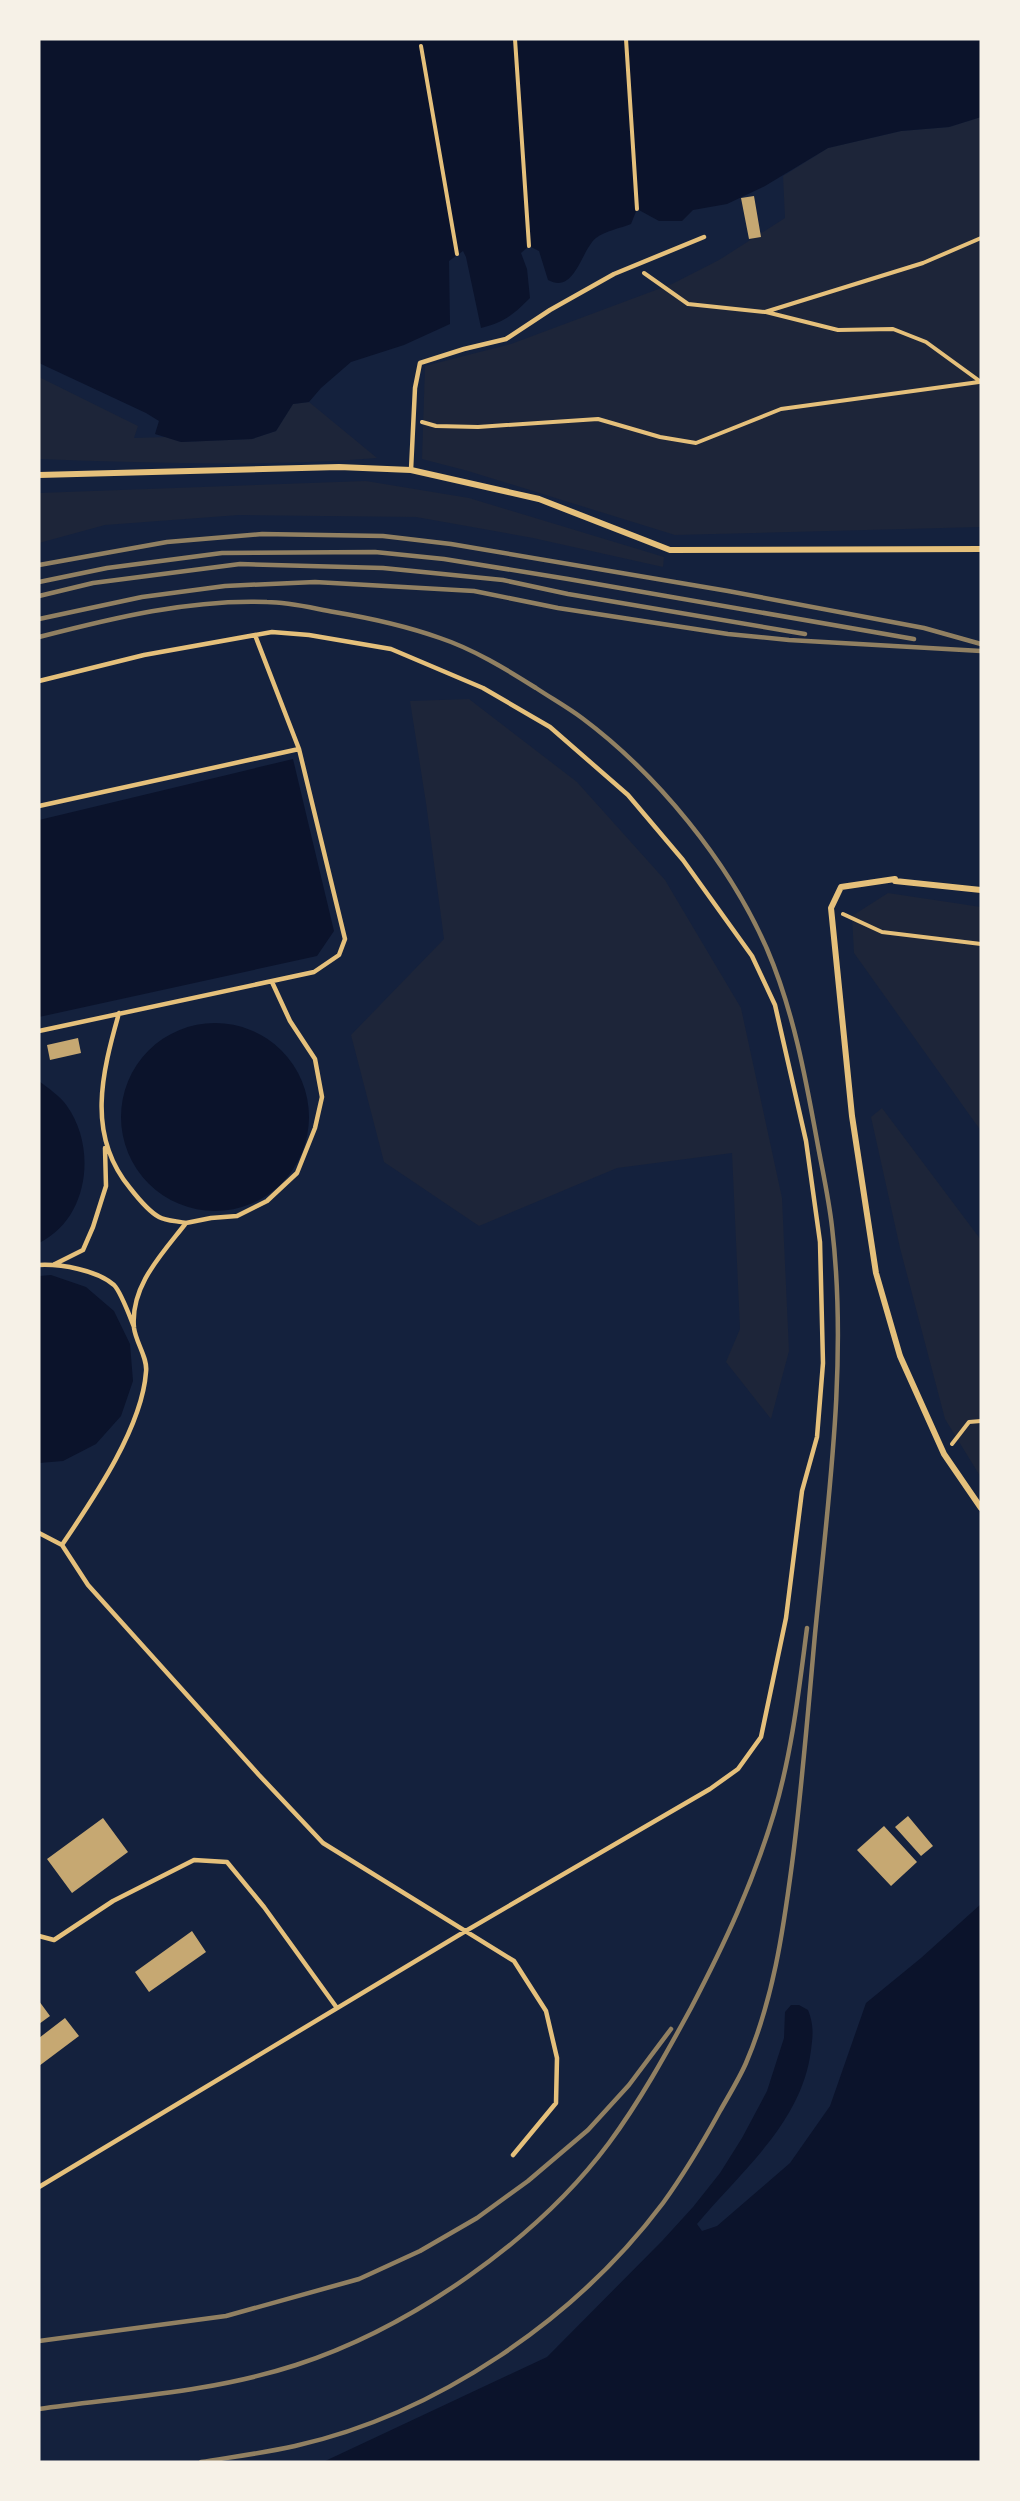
<svg xmlns="http://www.w3.org/2000/svg" width="1020" height="2501" font-family="'PT Sans',sans-serif">
<rect width="100%" height="100%" fill="#14213d"/>
<!-- green -->
<path fill="#1d2539" d="M981 117V527L675 535 468 471 422 459 425 366 511 344 672 284 719 260 785 218 783 176 828 148 901 131 949 127Z
M39 377 138 426 134 438 166 437 181 442 252 439 276 431 293 404 309 402 377 458C265 467 151 463 39 459Z
M366 481 469 498 664 557 663 567 533 538 416 517 239 515 105 525 39 543V493Z
M469 699 577 782 665 880 741 1008 782 1198 789 1351 771 1419 726 1362 740 1329 732 1153 617 1168 479 1226 384 1162 351 1035 444 939 426 803 410 701Z
M888 893 981 907V1131L854 953 852 916Z
M882 1108 981 1240 980 1476 945 1419 900 1248 871 1117Z"/>
<!-- water -->
<path fill="#0b132b" d="M39 39H981V117L949 127 901 131 828 148 765 186 727 204 693 210 682 221H659L637 209 631 224C621 228 605 231 596 238 581 250 575 295 548 280L539 251 529 246 521 253 527 269 530 298C513 315 504 322 481 328L466 257 463 251 449 261 450 324 404 345 351 362 321 388 309 402 293 404 276 431 252 439 181 442 155 434 159 421 146 413 39 363Z
M293 759 334 931 317 956 39 1017V820Z
M121 1117a94 94 0 1 1 188 0a94 94 0 1 1-188 0Z
M39 1081C48 1088 60 1096 67 1106 97 1148 89 1219 39 1243Z
M51 1275 86 1287 114 1311 130 1344 133 1381 121 1416 96 1444 63 1461 39 1463V1276Z
M981 1904V2462H323L547 2357 662 2241 693 2207 720 2173 742 2138 767 2091 784 2038 785 2012 791 2005H799L808 2010C814 2025 813 2035 811 2050 802 2123 741 2171 697 2224L702 2231 717 2226 790 2163 830 2106 866 2003 921 1958Z"/>
<!-- building -->
<path fill="#c6a872" d="M754 196 761 237 749 239 741 198Z
M78 1038 81 1053 50 1060 47 1045Z
M908 1816 933 1846 921 1856 895 1827Z
M103 1818 128 1852 72 1893 47 1859Z
M884 1826 917 1862 891 1886 857 1850Z
M192 1931 206 1952 149 1992 135 1972Z
M39 2001 50 2016 39 2024Z
M65 2018 79 2036 39 2066V2038Z"/>
<g fill="none" stroke-linecap="round" stroke-linejoin="round">
<!-- path -->
<path stroke="#e5c07b" stroke-width="4" d="M515 39 529 246
M626 39 637 209
M421 46 457 254
M644 273 688 304 765 312 923 263 981 238
M766 312 838 330 893 329 926 342 981 382
M422 422 436 426 478 427 598 419 660 437 696 443 781 409 979 382
M843 914 882 932 981 944
M952 1444 969 1422 981 1421"/>
<!-- service -->
<path stroke="#e5c07b" stroke-width="4.5" d="M411 470 415 388 420 363 464 349 506 339 550 310 614 274 704 237
M255 635 299 749
M39 681 144 655 272 632 309 635 391 649 483 688 550 727 628 795 683 860 752 956 775 1005 806 1141 820 1242 823 1363 817 1437 802 1491 786 1618 761 1737 738 1769 710 1789 464 1932 39 2187
M39 806 299 749 345 939 339 955 314 972 39 1031
M272 982 290 1021 315 1059 322 1097 315 1128 297 1173 267 1201 237 1216 211 1218 186 1223C162 1254 130 1286 134 1328 136 1343 148 1358 146 1372 142 1428 93 1499 62 1545L88 1585 259 1775 323 1843 514 1961 546 2011 557 2058 556 2103 513 2155
M119 1013C102 1073 86 1135 130 1188 137 1197 148 1211 159 1217 166 1221 178 1221 186 1223
M55 1264 83 1250 93 1227 106 1186 105 1148
M39 1265C61 1264 97 1270 114 1285 121 1292 130 1317 134 1327
M39 1533 62 1545
M39 1936 54 1940 113 1901 194 1860 227 1862 264 1907 337 2008"/>
<!-- minor -->
<path stroke="#e5c07b" stroke-width="6" d="M39 475 339 467 411 470 539 499 670 550 981 549
M981 890 895 881V879L841 887 831 908 852 1116 876 1273 900 1356 944 1454 981 1508"/>
<!-- rail -->
<path stroke="#918062" stroke-width="4.5" d="M39 565 167 542 262 534 383 536 451 544 728 591 924 628 981 644
M39 582 107 568 222 553 375 552 444 559 568 579 914 639
M39 596 93 583 240 564 383 568 503 580 568 594 805 634
M39 619 142 597 225 586 315 582 474 591 558 608 728 634 789 640 981 651
M39 637C113 618 190 599 267 602 289 602 312 608 334 612 370 618 406 626 440 638 473 649 506 669 536 688 551 698 567 707 582 718 657 774 729 862 767 949 794 1012 806 1080 818 1146 823 1173 829 1200 832 1227 848 1362 828 1500 815 1634 808 1711 802 1788 792 1864 783 1932 773 2000 746 2063 739 2079 729 2095 720 2111 703 2142 684 2174 663 2203 576 2319 437 2414 295 2446 264 2453 232 2457 201 2462
M39 2341 226 2316 359 2279 420 2251 477 2218 528 2181 588 2130 629 2085 671 2029
M39 2409C125 2397 213 2392 296 2365 410 2328 537 2240 609 2143 640 2101 666 2054 691 2008 725 1943 753 1883 774 1813 792 1753 799 1689 807 1628"/>
</g>
<!-- border -->
<rect width="1020" height="2501" fill="none" stroke="#f6f1e7" stroke-width="81"/>
</svg>
